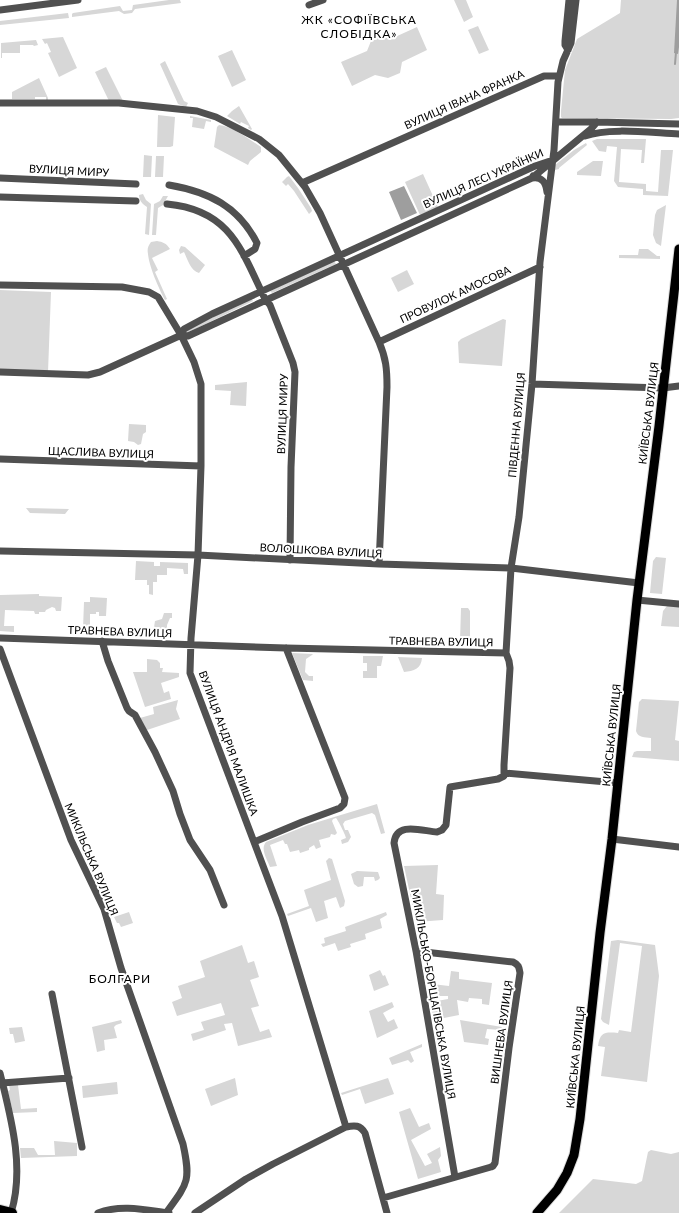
<svg xmlns="http://www.w3.org/2000/svg" width="679" height="1213" font-family="Lato,sans-serif">
<rect width="100%" height="100%" fill="#fff"/>
<!-- green -->
<path fill="#d7d7d7" d="M169 0H180L181 3 135 9 132 13 124 14 119 11 72 17V14L73 13 120 6 123 11 132 10 133 5Z
M454 0H466L473 17 464 22Z
M621 0H679V118L671 119 562 118 561 117V111L565 70 577 39 620 13Z
M68 13 69 18 0 25V21Z
M478 26 489 50 479 54 468 30Z
M417 27 427 50 402 62 400 73 388 78 375 75 352 86 341 62 367 51 371 41 388 33 395 37Z
M63 37 77 68 59 77 48 53 51 52 47 43 45 44 42 39Z
M36 40 38 45 34 46 33 45H20V53H2V58H1V43Z
M232 50 246 80 232 87 218 56Z
M165 61 184 101 188 103 186 107 178 104 160 64Z
M106 67 123 101H109L95 72Z
M39 78 48 98V100H46V97H35V99H12V92Z
M239 106 252 129 251 130 248 128 249 126 241 122 240 124 227 116 232 111Z
M158 115 175 117 173 146 170 147H157Z
M190 116 211 120V122L206 121 204 129 192 127 193 118H190Z
M219 125C232 126 250 140 261 147V152L250 161 248 165 214 147 217 127Z
M597 139H646L644 163H641L642 150 621 149 619 182 646 184V191L658 192 661 150H673L668 196 643 195V189L618 187 614 181 617 147 607 146 606 152 599 151 592 141Z
M586 143 587 145 559 168V169L555 170V165L574 150Z
M144 155 152 156 151 177H143Z
M156 156H164L163 177H155Z
M593 161H603L601 176 577 175V172Z
M423 174 438 207 420 215 405 182Z
M289 176 298 188 311 208 312 211 309 214 294 191 288 184 286 186 282 182 287 177Z
M143 194 146 200 151 204 149 235 145 234 147 207C142 204 139 200 139 195Z
M163 196H168L163 205 158 208 156 235H152L154 204 160 201Z
M666 205 661 246 656 243 653 235 655 215 657 210Z
M157 241C163 242 166 243 170 249L152 258 158 270 155 272 167 299 165 300C159 289 149 266 148 254 147 249 148 246 151 242Z
M181 246 185 247 205 265 199 273C190 270 188 260 184 252L180 254 179 250Z
M639 249H648L657 256H660V259L619 258V255H638Z
M334 261 336 264 272 293 270 291Z
M407 270 414 284 398 292 391 278Z
M0 290 51 292 48 372 0 369Z
M251 298 253 301 187 333H186V331Z
M503 319 506 320 502 366 459 363 458 342 461 339Z
M247 382 246 406 230 405 231 391 215 390V385Z
M129 424 146 425V432L143 434 141 444 138 445 134 442 128 441Z
M26 508 69 509 65 514 30 513Z
M656 557 666 558 662 594 650 593 653 561Z
M136 561 154 562V566H160V562L188 563V574H184L183 569 167 568V575H157V582H153V595L149 594V585H147V580H135Z
M39 594V596L62 597 61 611H56L55 608 52 607 46 610 45 612H39V614H35L34 611 5 610 4 626H14V632L0 631V595Z
M90 597 107 598 106 616H99V612H96V614H90V629H83L84 602H90Z
M667 606H679V627L661 626 663 611Z
M461 608H468L470 611V643L460 642Z
M164 613H172V618H170L167 625V630L161 629V635L153 634 155 621 162 619Z
M292 653 313 654 312 655 306 659 305 672 309 676H313V681L303 680Z
M363 656H383L381 666H377V678H363V671H367V663H363Z
M398 657 422 658C421 669 414 671 404 672Z
M147 659 157 660 160 663V668H163L162 672 179 673V677L161 683 164 693 169 691 171 699 145 707 133 672H147Z
M642 699 679 701 675 740 679 741V761L632 757 634 752 637 751H651V738C645 737 638 738 636 731L639 702Z
M178 700 176 709 180 719 147 730 140 718 154 714 153 707Z
M377 804 385 833 381 834 375 815 372 813 345 821 343 824 345 830H348L351 837 348 842 342 844 341 840 346 838C346 836 338 820 336 818L333 819 332 821 337 833 335 835 331 834 330 837 319 840 321 847 316 849 314 845 309 848V850L300 853 299 850 290 852 287 844H285L283 840 270 845 277 866 270 867C267 859 260 849 266 842L308 825Z
M329 858 332 859 345 901 344 906 340 908 336 897 324 901 328 918 316 922 311 908 288 916 287 914 309 906 304 890 331 880 326 861Z
M438 865 436 894 444 895 443 920 416 922 404 866Z
M357 871 378 872 380 878 378 880 375 881 374 877H364L363 886 358 887 354 884 351 874Z
M129 912 133 923 121 927 119 923H117L114 917Z
M386 912 387 915 380 919 382 928 365 934 366 939 350 944 351 947 338 951 335 943 323 947 321 944 325 943 324 938 346 931 345 927Z
M618 940 655 945 659 976 647 1082 601 1076 605 1047 598 1046C600 1032 605 1032 618 1033L619 1030 631 1032 642 946 620 943 609 1025 603 1022 601 1019 611 941Z
M242 945 248 963 254 961 259 977 250 980 259 1006 251 1008 260 1032 269 1029 272 1037 238 1046 232 1023 224 1024 226 1030 193 1041 191 1034 204 1030 201 1022 225 1015 221 1003 177 1016 172 1002 182 998 178 986 205 977 200 961Z
M380 970 383 976 385 975 389 985 374 991 369 975Z
M451 971 459 972V979L492 983 489 1005 482 1004V999L469 998 468 1002 457 1000 459 1015 434 1020 432 1011 438 1009 437 1001 448 999V996H434L432 984 449 986Z
M392 1002 394 1007 383 1013 388 1022 394 1019 398 1028 377 1038 369 1011Z
M121 1020 122 1023 116 1025 114 1027 117 1038 104 1040 105 1050 97 1052 92 1027Z
M460 1020 502 1027 501 1030 487 1029 485 1038 489 1039 488 1045 464 1042Z
M22 1027 25 1041 15 1043 13 1034H10L9 1028Z
M422 1044V1047L410 1052 414 1061 411 1063 408 1060 392 1065 389 1058Z
M235 1078 238 1095 211 1106 205 1089Z
M388 1078 394 1094 365 1104 360 1089 342 1095 341 1093Z
M117 1082 118 1094 83 1098 82 1086Z
M9 1085H18L21 1109 37 1108V1112L13 1113 8 1091 10 1090Z
M410 1108 419 1127 429 1123 431 1129 411 1140 425 1166 432 1163 427 1154 440 1147 441 1156 438 1160 441 1172 418 1179 399 1112Z
M54 1141 77 1143V1156L21 1158 20 1148H34L38 1155H55Z
M651 1150 671 1154 679 1152V1213H559L593 1179 636 1184 642 1181 648 1152Z"/>
<!-- water -->
<path fill="#9e9e9e" d="M677 0H679V47L678 54 674 53Z
M404 186 417 213 401 220 389 192Z"/>
<g fill="none" stroke-linecap="round" stroke-linejoin="round">
<!-- stream -->
<path stroke="#9e9e9e" stroke-width="2" d="M675 64 676 52"/>
<defs>
<path id="major" d="M537 1213 557 1190 567 1173 574 1155 580 1119 600 933 612 839 637 600 659 426 679 249"/>
<path id="highway" d="M0 1210 12 1213"/>
</defs>
<!-- major casing -->
<use href="#major" stroke="#dbdbdb" stroke-width="11"/>
<!-- highway casing -->
<use href="#highway" stroke="#dbdbdb" stroke-width="12"/>
<!-- minor -->
<path stroke="#505050" stroke-width="7" d="M576 0 571 43 563 61 558 82 554 150 540 262 532 384 519 517 511 568 506 653 509 661 510 668 504 765V773L618 783
M309 5 323 0
M0 10 78 0
M568 50 565 45V41L569 0
M0 103H119L197 111 216 117 259 139 279 155 305 187 320 213 379 342C386 358 387 369 387 387L379 564
M556 122H597L679 124
M585 136C609 127 653 133 679 134
M533 176 532 178C542 176 546 183 547 192
M0 178 136 184
M302 183 544 76H559
M169 185C209 192 238 206 257 243L255 249 244 256
M0 197 136 201
M167 204C230 210 241 249 265 299L270 305 293 363 295 372 291 467 290 560
M0 285 122 287 149 292 158 297 181 335 194 362 201 384V466L198 555 191 638 190 673 282 916 346 1127
M181 335 188 336 532 178 591 129 597 122
M379 342 540 267
M0 372 88 375 100 372 177 337 181 335 184 329 212 314 535 166 553 160
M532 384 663 388 679 386
M0 459 201 466
M0 551 198 555 379 564 511 568 639 583
M637 600 679 604
M0 638 286 648 506 653
M102 641 108 661 127 708 129 711 135 715 155 752 173 791 180 814 190 840 210 870 224 905
M0 649 71 840 104 909 121 968 183 1144C191 1181 188 1183 166 1213
M612 839 679 847
M254 842 302 822 340 808 344 804 345 798 286 648
M52 994 82 1147
M0 1073C11 1118 25 1168 11 1213
M2 1083 69 1078
M455 1177 416 951 394 843C396 821 422 831 437 832L442 830 446 825 450 787 498 779 504 776V773
M383 1198 491 1167 493 1166 495 1163 509 1048 520 973C519 967 519 965 513 962L416 951
M98 1213C121 1204 146 1210 169 1213
M195 1213 246 1179 273 1164 346 1127C355 1125 360 1125 365 1133L387 1213"/>
<!-- major -->
<use href="#major" stroke="#000" stroke-width="9"/>
<!-- highway -->
<use href="#highway" stroke="#000" stroke-width="10"/>
</g>
<g text-anchor="middle" dominant-baseline="central" stroke-width="4" stroke-linejoin="round" paint-order="stroke">
<!-- street labels -->
<g font-size="11" fill="#000" stroke="#fff">
<text transform="translate(464 99) rotate(-24)">ВУЛИЦЯ ІВАНА ФРАНКА</text>
<text transform="translate(69 170) rotate(3)">ВУЛИЦЯ МИРУ</text>
<text transform="translate(483 178) rotate(-24)">ВУЛИЦЯ ЛЕСІ УКРАЇНКИ</text>
<text transform="translate(455 294) rotate(-25)">ПРОВУЛОК АМОСОВА</text>
<text transform="translate(648 413) rotate(-83)">КИЇВСЬКА ВУЛИЦЯ</text>
<text transform="translate(282 414) rotate(-88)">ВУЛИЦЯ МИРУ</text>
<text transform="translate(516 425) rotate(-85)">ПІВДЕННА ВУЛИЦЯ</text>
<text transform="translate(101 452) rotate(2)">ЩАСЛИВА ВУЛИЦЯ</text>
<text transform="translate(321 550) rotate(3)">ВОЛОШКОВА ВУЛИЦЯ</text>
<text transform="translate(120 631) rotate(2)">ТРАВНЕВА ВУЛИЦЯ</text>
<text transform="translate(441 641) rotate(1)">ТРАВНЕВА ВУЛИЦЯ</text>
<text transform="translate(611 735) rotate(-84)">КИЇВСЬКА ВУЛИЦЯ</text>
<text transform="translate(229 743) rotate(70)">ВУЛИЦЯ АНДРІЯ МАЛИШКА</text>
<text transform="translate(92 859) rotate(67)">МИКІЛЬСЬКА ВУЛИЦЯ</text>
<text transform="translate(434 994) rotate(80)">МИКІЛЬСЬКО-БОРЩАГІВСЬКА ВУЛИЦЯ</text>
<text transform="translate(501 1032) rotate(-82)">ВИШНЕВА ВУЛИЦЯ</text>
<text transform="translate(575 1057) rotate(-84)">КИЇВСЬКА ВУЛИЦЯ</text>
</g>
<!-- neighbourhood labels -->
<g font-size="12" letter-spacing="1" fill="#000" stroke="#fff">
<text x="359" y="19">ЖК «СОФІЇВСЬКА<tspan x="359" dy="14">СЛОБІДКА»</tspan></text>
<text x="120" y="978">БОЛГАРИ</text>
</g>
</g>
</svg>
